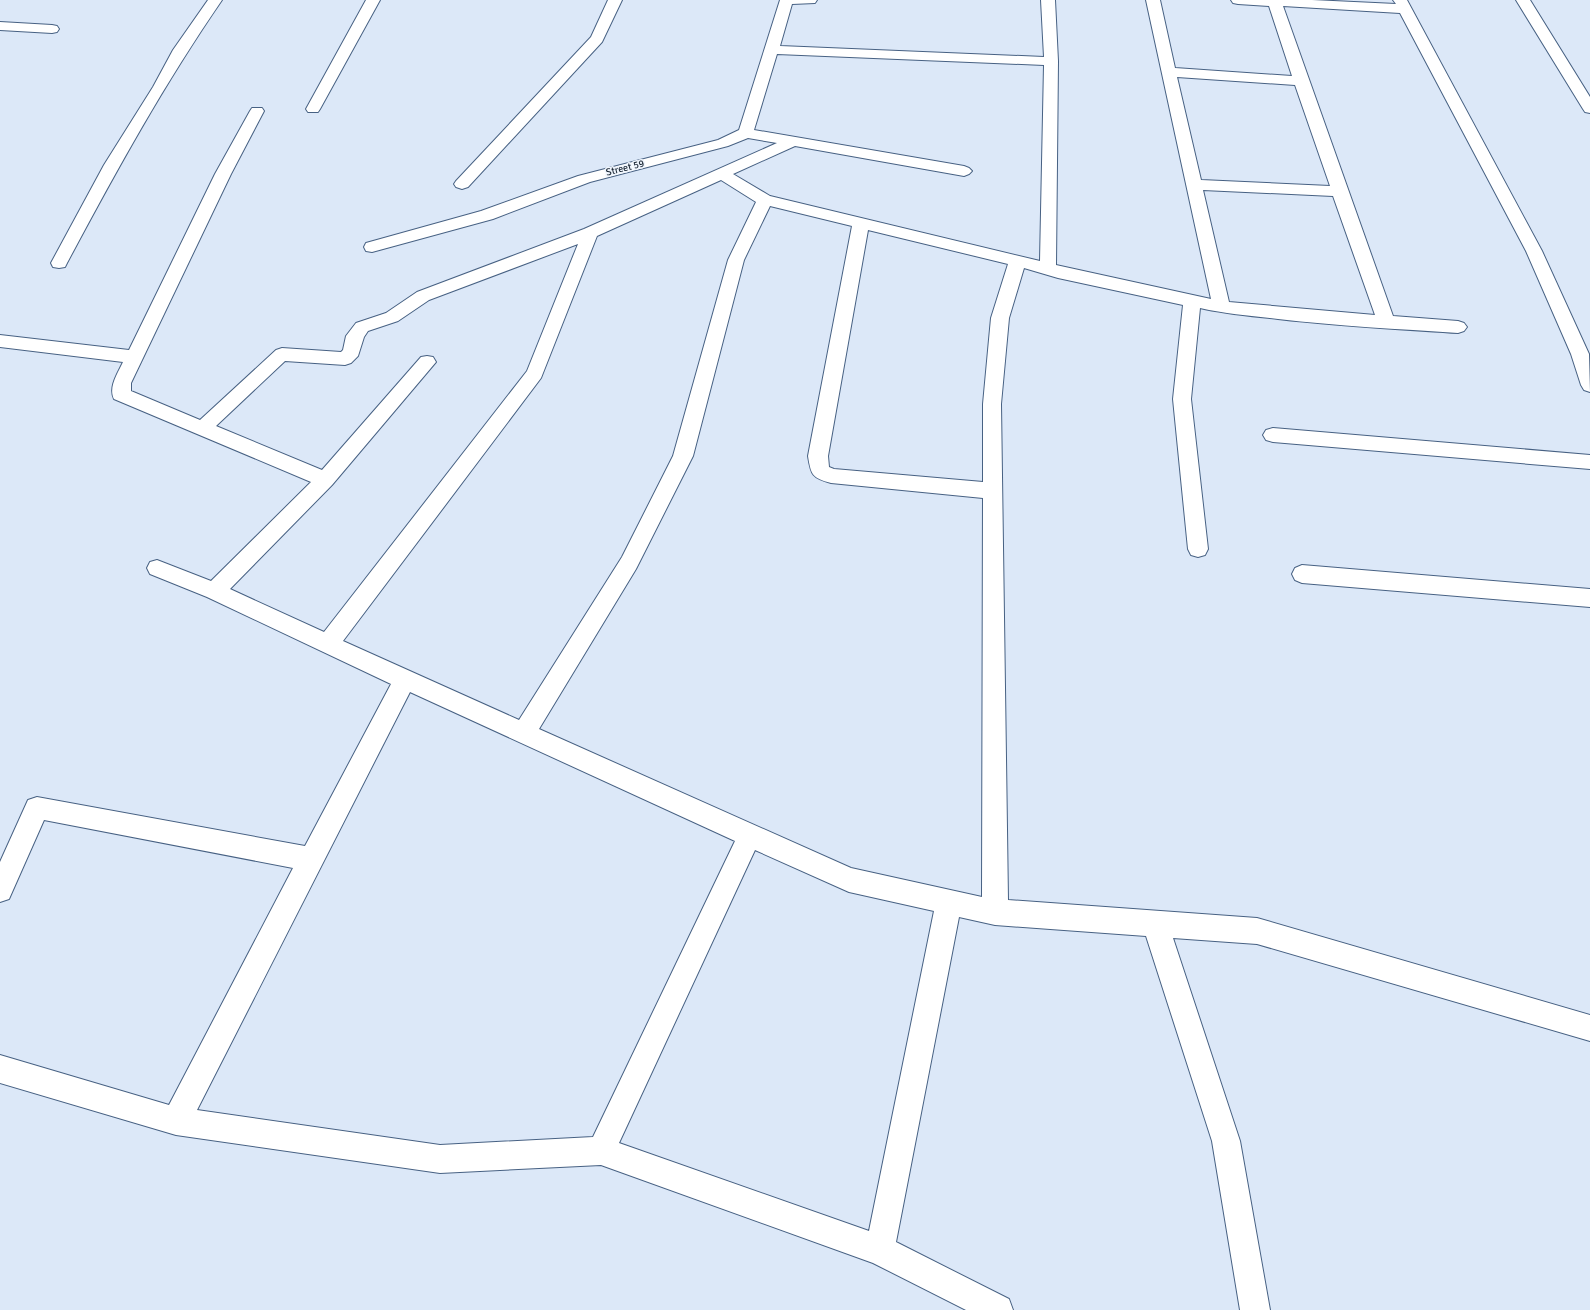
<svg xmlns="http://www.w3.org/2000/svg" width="1590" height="1310" font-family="Signika,sans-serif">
<rect width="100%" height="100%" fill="#dce8f8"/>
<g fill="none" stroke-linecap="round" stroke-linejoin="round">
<defs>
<path id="minor" d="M208 0H222C164 84 115 173 67 263L65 267 59 268 53 267 51 263 104 165 153 87 173 50Z
M366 0H380L320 109 318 112H308L306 109Z
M608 0H622L602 42 468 187 462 189 456 187 454 184 456 181 591 37Z
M780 0H817L815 3 792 4 780 46 1044 57 1041 0H1055L1058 61 1056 265 1211 299 1146 0H1160L1175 68 1292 76 1269 6 1238 4 1233 3 1231 0H1312L1396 4 1393 0H1407L1542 251 1589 354 1590 392 1584 390 1581 385 1571 354 1526 251 1400 13 1283 6 1393 316 1458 321 1464 323 1467 327 1464 331 1458 333C1398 329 1338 326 1278 319 1252 316 1226 314 1200 308L1191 399 1208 549 1205 555 1198 557 1191 555 1188 549 1173 399 1183 305 1058 278 1024 268 1009 318 1001 404 1008 900 1257 918 1590 1015V1041L1257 944 1173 938 1240 1141 1270 1310H1240L1212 1141 1146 936 995 925 959 917 896 1242 1009 1299 1013 1310H966L873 1263 601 1165 440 1173 176 1135 0 1083V1055L169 1105 293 868 44 820 9 899 0 902V862L28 800 37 797 305 846 391 684 207 597 150 574 147 568 150 562 157 560 211 581 311 482 114 399C108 387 118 373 123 362L0 347V335L129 350 215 174 250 111 252 108H262L264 111 231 174 131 383V391L200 420 276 350 282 348 341 352 343 350 346 336 356 323 386 313 417 292 584 229 777 143 748 138 728 146 590 182 493 219 372 252 366 251 364 247 366 243 481 211 578 176 718 140 739 130ZM777 54 1044 65 1040 261 770 196 733 174 795 146 964 176 969 174 972 171 969 168 964 166 754 130ZM1177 77 1295 85 1330 186 1201 180ZM721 180 756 202 728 260 673 456 622 557 519 720 343 641 541 378 597 236ZM1203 190 1333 196 1375 315 1229 302ZM770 206 852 226 808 456C811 475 812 478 831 483L983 498 982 897 851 868 539 729 636 569 693 456 744 260ZM868 230 1008 264 991 318 983 404V482L834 469 829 467 828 456ZM578 244 527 371 324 632 230 589 332 485 436 362 433 357 427 356 421 357 322 470 216 426 285 361 345 365 351 363 358 356 364 337 368 331 398 321 429 300ZM410 692 735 841 593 1137 440 1145 197 1110ZM755 850 849 892 934 911 869 1231 619 1143Z
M1516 0H1530L1590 97V113L1585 112 1583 109Z
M0 22 52 25 57 26 59 29 57 32 52 33 0 30Z
M1273 428 1590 455V469L1273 442 1266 440 1263 435 1266 430Z
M1302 565 1590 589V607L1302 583 1295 580 1292 574 1295 568Z"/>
</defs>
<!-- minor casing -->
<use href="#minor" stroke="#476183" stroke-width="2"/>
<!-- minor -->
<use href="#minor" fill="#fff" fill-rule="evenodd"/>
</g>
<g text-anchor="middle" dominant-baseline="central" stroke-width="3" stroke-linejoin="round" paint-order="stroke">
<!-- far-street labels -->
<g font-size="10" fill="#192533" stroke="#eff5fd">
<text transform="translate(625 168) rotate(-14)">Street 59</text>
</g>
</g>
</svg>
